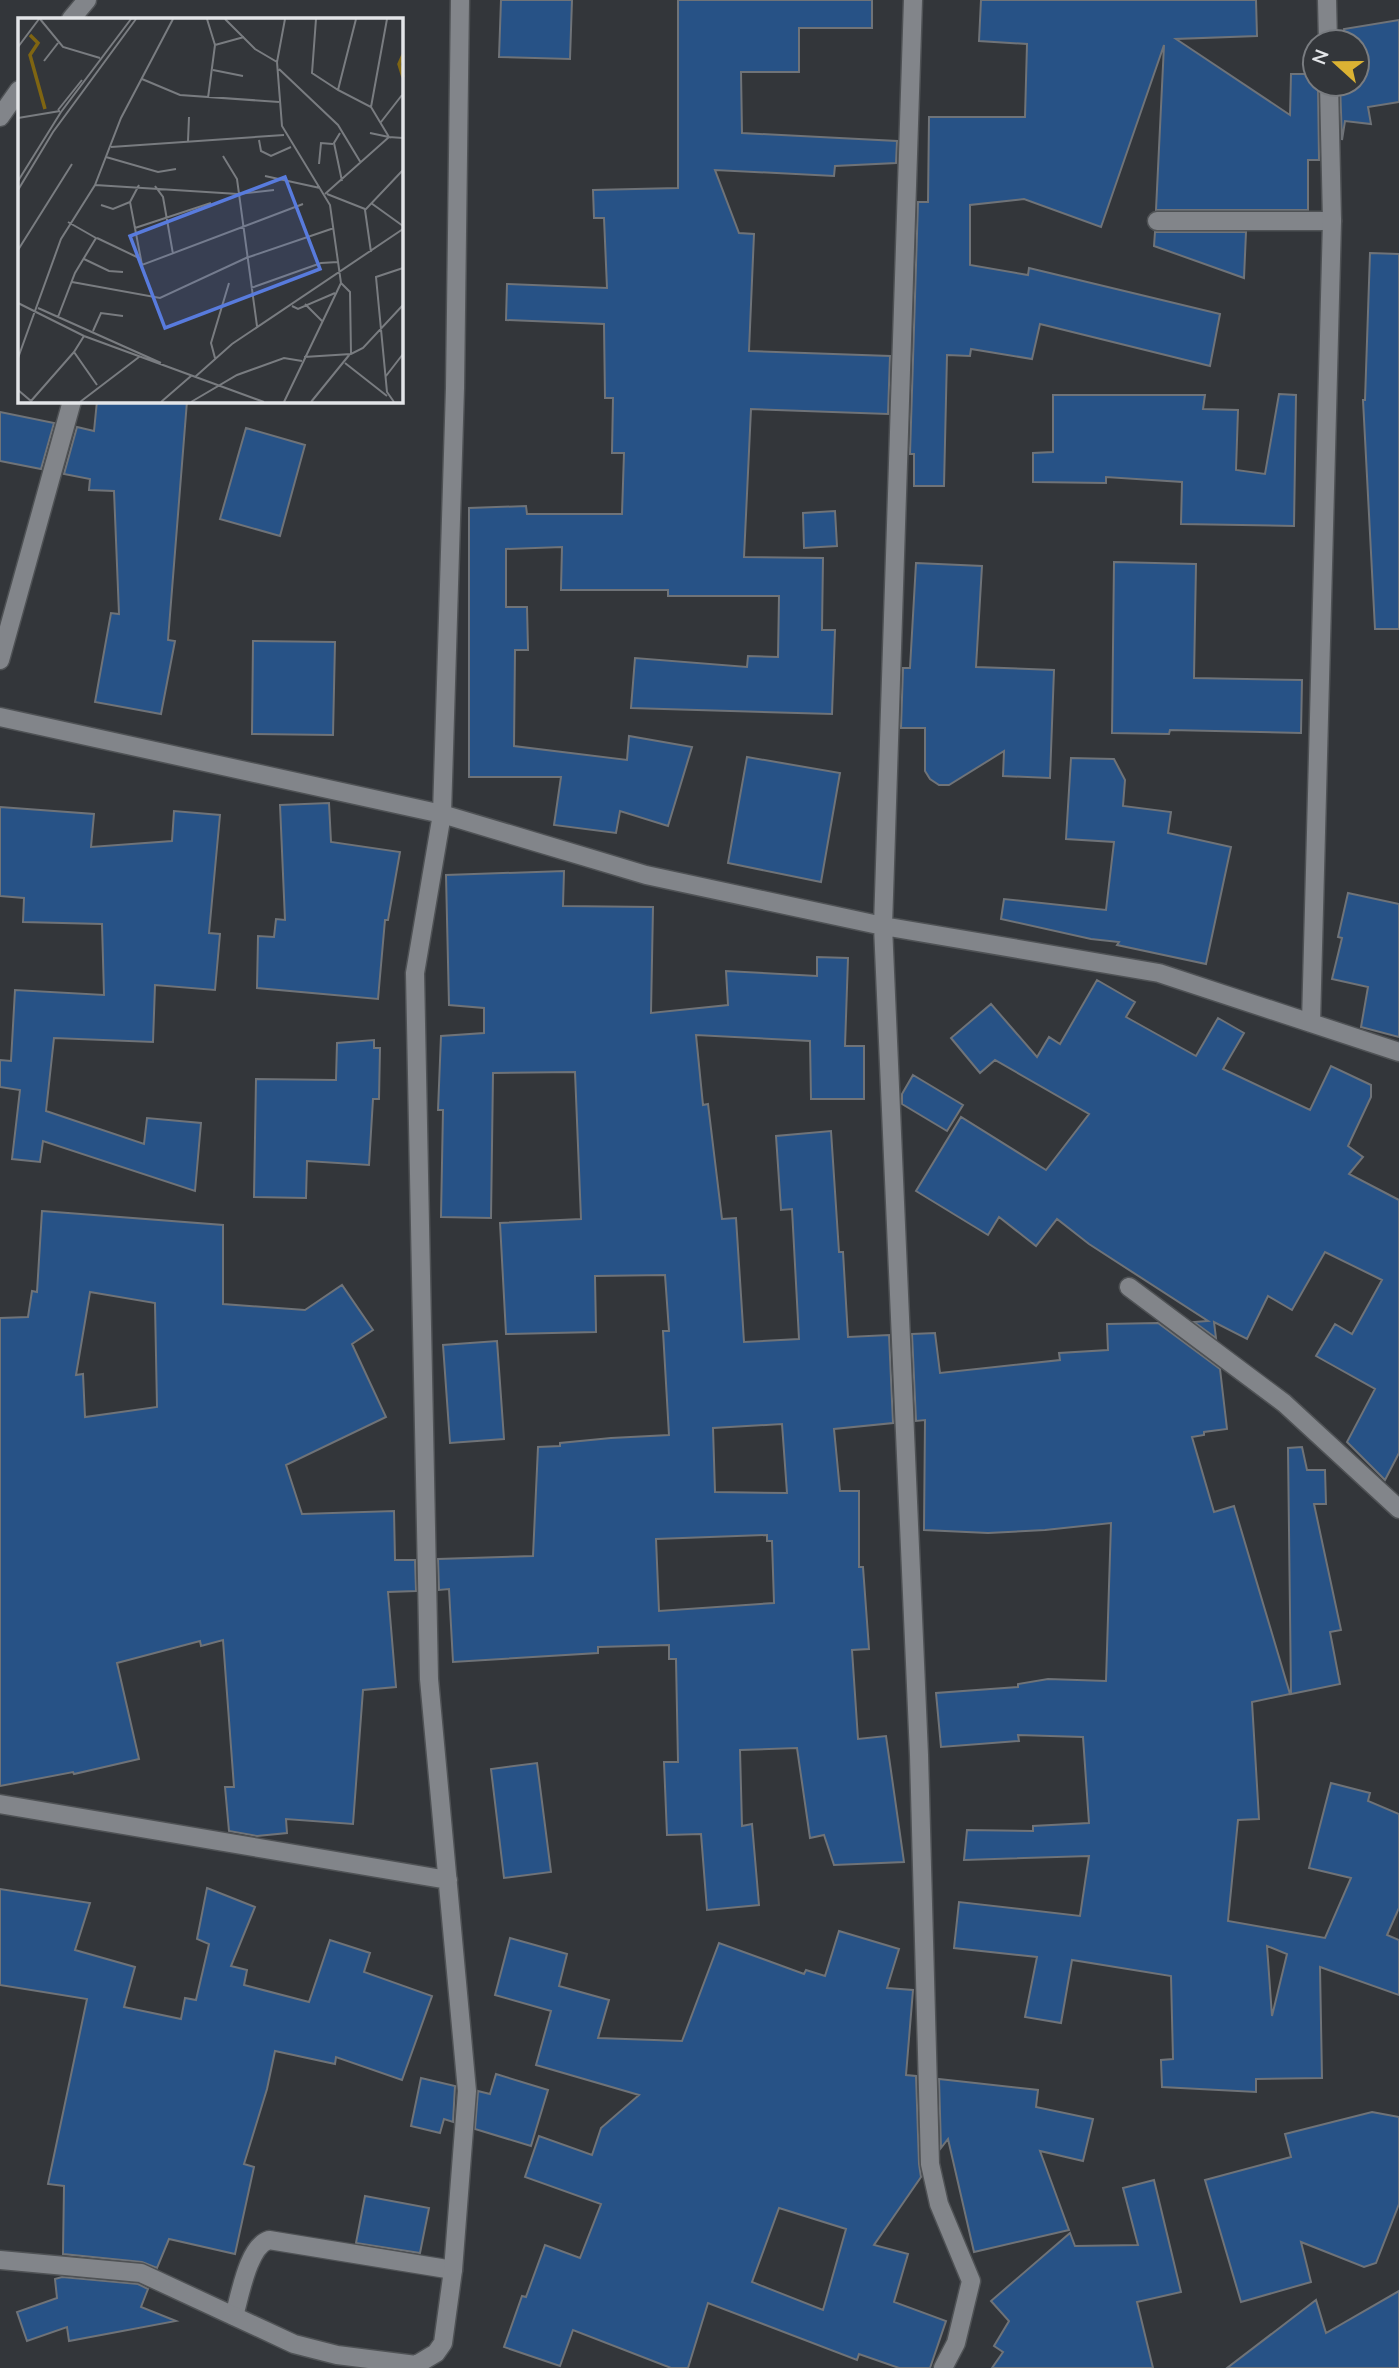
<svg xmlns="http://www.w3.org/2000/svg" width="1399" height="2368" font-family="Mulish,sans-serif">
<rect width="100%" height="100%" fill="#33363a"/>
<!-- building -->
<path fill="#275286" stroke="#6f7378" stroke-width="2" fill-rule="evenodd" d="M501 0H572L570 59 499 57Z
M678 0H872V28H799V72H741L742 133 897 141 896 163 835 166 834 176 715 170 739 233 754 234 749 351 890 356 888 414 751 409 744 557 823 558 822 630H835L832 714 631 708 635 658 747 667 748 656 778 657 779 596H668V590H561L562 547 506 549V607H527L528 650H515L514 746 627 760 629 736 692 747 668 826 620 811 616 833 554 825 561 777H469V508L526 506 527 514H622L624 453H612L613 398H605L604 324 506 320 507 284 607 288 604 218H594L593 190 678 188Z
M981 0H1256L1257 36 1176 39 1290 115 1291 74H1315V84H1318L1319 160H1308V210H1156L1164 45 1101 227 1024 199 970 205V265L1028 275 1029 268 1220 314 1210 366 1040 324 1032 359 971 349 970 356 947 355 944 486H914V454H910L918 202H928L929 117H1025L1027 44 979 41Z
M1399 20V102L1368 107 1371 124 1345 121 1342 140 1340 84H1357V42H1346L1344 29Z
M1155 232H1246L1244 278 1154 246Z
M1370 253 1399 254V629H1375L1363 400H1365Z
M1279 394 1296 395 1294 526 1181 524 1182 482 1106 477V483L1033 482V453L1053 452V395H1205L1203 409 1238 410 1236 470 1265 474Z
M97 401H187L168 640 175 641 161 714 95 702 111 613 119 614 114 491 89 490 90 479 64 474 77 427 94 431Z
M0 412 54 423 41 469 0 461Z
M246 428 305 445 280 536 220 519Z
M835 511 837 546 804 548 803 513Z
M1114 562 1196 564 1194 678 1302 680 1301 733 1170 730 1169 734 1112 733Z
M916 563 982 566 976 667 1054 670 1050 778 1003 776 1004 751 949 785H939L930 779 925 771V728H901L903 668H910Z
M253 641 335 642 333 735 252 734Z
M747 757 840 773 821 882 728 863Z
M1071 758 1114 759 1125 780 1123 806 1171 812 1168 833 1231 847 1206 964 1117 945 1119 942 1091 939 1001 919 1004 899 1106 910 1114 842 1066 839Z
M329 803 331 842 400 852 388 920H385L378 999 257 988 258 936 274 937 276 919 285 920 280 805Z
M0 807 94 814 91 847 172 841 174 811 220 815 209 933 220 934 215 990 155 985 153 1042 54 1038 46 1111 144 1144 147 1118 201 1123 195 1191 43 1141 40 1162 12 1159 20 1090 0 1087V1060L11 1061 15 990 104 995 102 924 23 922 24 898 0 896Z
M564 871 563 906 653 907 651 1013 728 1005 726 971 817 976V957L848 958 845 1046H864V1099H811L810 1041 696 1035 703 1105 708 1104 722 1219 736 1218 744 1342 799 1339 792 1209 781 1210 776 1136 831 1131 839 1252H843L848 1337 889 1335 893 1423 834 1429 840 1491H859V1567H863L869 1649 852 1650 858 1739 886 1736 904 1862 834 1865 824 1835 810 1838 797 1748 740 1750 742 1826 752 1824 759 1905 707 1910 701 1834 667 1835 664 1762H678L676 1659H669V1645L598 1647V1653L453 1662 449 1589 439 1590 438 1559 533 1556 538 1447 560 1446V1443L611 1438 669 1435 663 1331H669L665 1275 595 1276 596 1332 506 1334 500 1223 581 1219 575 1072 493 1073 491 1218 441 1217 443 1110H438L441 1036 484 1033V1008L449 1005 446 875ZM782 1424 787 1493 715 1492 713 1428ZM767 1535V1541H772L774 1603 659 1611 656 1539Z
M1348 893 1399 904V1037L1361 1027 1368 987 1332 979 1342 938 1338 937Z
M1097 980 1135 1002 1126 1017 1196 1056 1218 1018 1244 1033 1223 1069 1310 1110 1331 1066 1371 1085V1097L1348 1146 1363 1157 1349 1174 1399 1200V1453L1385 1480 1347 1442 1375 1389 1316 1356 1335 1324 1352 1334 1382 1280 1325 1252 1292 1310 1268 1296 1247 1339 1214 1322 1216 1338 1194 1322 1208 1321 1089 1244 1057 1219 1036 1246 999 1217 988 1235 916 1191 961 1117 1046 1170 1089 1114 995 1060 980 1073 951 1038 991 1004 1037 1057 1049 1037 1060 1044Z
M374 1040V1048H380L379 1099H373L369 1165 307 1161 306 1198 254 1197 256 1079 336 1080 337 1043Z
M913 1075 963 1105 947 1131 902 1104V1094Z
M42 1211 223 1225V1304L305 1310 342 1285 373 1330 352 1344 386 1417 286 1465 302 1514 394 1511 395 1560H415L416 1591 388 1592 396 1687 363 1690 353 1824 286 1819 287 1833 257 1836 229 1831 225 1787H234L223 1640 201 1646 200 1641 117 1663 139 1759 74 1774 73 1772 0 1786V1318L28 1317 32 1291 37 1292ZM90 1292 155 1303 157 1407 85 1417 83 1374 76 1375Z
M1158 1323 1220 1369 1227 1429 1204 1432V1435L1192 1437 1214 1512 1234 1506 1290 1694 1252 1702 1259 1819 1238 1820 1228 1921 1325 1938 1351 1878 1309 1868 1331 1783 1370 1793 1368 1801 1399 1814V1908L1387 1935 1399 1940V1995L1320 1967 1322 2078 1256 2079V2092L1162 2087 1161 2060 1173 2059 1171 1976 1072 1960 1061 2023 1025 2017 1037 1957 954 1948 959 1902 1080 1916 1089 1856 964 1860 967 1830 1033 1831V1826L1089 1823 1083 1737 1018 1735 1019 1741 941 1747 936 1693 1018 1687V1684L1048 1679 1106 1681 1111 1523 1045 1530 988 1533 924 1530 925 1420 916 1421 912 1334 935 1333 940 1373 1060 1360 1059 1353 1108 1350 1107 1324ZM1267 1946 1287 1954 1272 2016Z
M497 1341 504 1439 450 1443 443 1345Z
M1302 1447 1307 1470H1325L1326 1504H1314L1341 1630 1330 1632 1340 1684 1291 1694 1288 1448Z
M537 1763 551 1872 504 1878 491 1769Z
M207 1888 255 1907 231 1966 247 1970 244 1985 309 2002 330 1940 370 1953 364 1972 432 1996 402 2080 336 2057 335 2064 275 2051 267 2089 244 2164 254 2167 235 2254 169 2239 157 2268 142 2262 63 2254 64 2186 48 2184 87 1999 0 1985V1889L90 1903 75 1950 135 1967 124 2007 181 2019 185 1998 196 2000 209 1944 197 1939Z
M839 1931 899 1949 887 1988 913 1990 906 2075 916 2076 919 2164 921 2177 874 2245 908 2254 894 2302 946 2321 930 2368H899L859 2354 857 2360 708 2303 688 2368H671L573 2330 560 2366 504 2347 522 2296 526 2297 545 2245 580 2258 601 2204 525 2177 539 2136 592 2155 601 2128 639 2095 536 2065 551 2011 495 1995 510 1938 567 1954 559 1986 609 2000 598 2038 682 2041 719 1943 804 1974 806 1970 825 1976ZM779 2208 846 2229 823 2310 752 2282Z
M496 2074 548 2090 531 2146 475 2129 478 2091 490 2094Z
M421 2078 455 2086 453 2122 444 2119 440 2133 411 2126Z
M939 2079 1038 2090 1036 2107 1093 2119 1083 2161 1040 2151 1069 2230 974 2252 948 2139 941 2148Z
M1372 2112 1399 2117V2204L1376 2263 1364 2267 1301 2242 1311 2282 1241 2302 1205 2180 1291 2157 1285 2134Z
M1154 2180 1181 2292 1137 2302 1153 2368H992L1003 2352 994 2346 1009 2321 991 2301 1070 2233 1075 2246 1138 2245 1123 2188Z
M365 2196 429 2208 420 2253 356 2243Z
M62 2277 138 2284 148 2289 141 2307 176 2321 69 2341 67 2327 27 2341 17 2312 57 2298 55 2279Z
M1399 2291V2368H1227L1316 2300 1326 2333Z"/>
<g fill="none" stroke-linecap="round" stroke-linejoin="round">
<defs>
<path id="lane" d="M1157 221H1332
M234 2316C240 2296 248 2246 269 2240L453 2270"/>
<path id="street" d="M913 0 883 926 919 1755 930 2164 939 2204 971 2281 956 2343 943 2368
M1327 0 1328 42
M71 19 87 0
M0 117 19 90
M0 660 72 401
M0 717 442 814 646 875 883 926 1159 973 1399 1052
M1311 1023 1332 221 1329 84
M1129 1287 1284 1403 1399 1509
M0 1804 448 1880
M0 2260 141 2273 294 2344 337 2355 416 2365 436 2353 443 2343 453 2270 467 2091 429 1679 415 973 442 814 455 388 460 0"/>
</defs>
<!-- lane casing -->
<use href="#lane" stroke="#4f5255" stroke-width="21"/>
<!-- street casing -->
<use href="#street" stroke="#4f5255" stroke-width="21"/>
<!-- lane -->
<use href="#lane" stroke="#82858a" stroke-width="18"/>
<!-- street -->
<use href="#street" stroke="#82858a" stroke-width="18"/>
</g>
<!-- overview -->
<g transform="translate(18 18)">
<rect width="385" height="385" fill="#33363a"/>
<path fill="none" stroke="#7f6512" stroke-width="3.5" d="M12 17 20 25 12 37 27 91M385 37 381 46 385 59"/>
<path fill="none" stroke="#797c80" stroke-width="2" d="M22 1 45 29 82 40M189 1 197 27 190 80M207 1 237 31 259 44M298 1 294 55 320 72M338 1 320 72 353 89 371 119 352 115M197 27 226 19M0 29 21 1M26 43 40 25M261 51 320 107 343 145M195 52 225 58M124 61 162 77 261 84M353 89 369 1M40 92 64 62M0 100 42 93M363 104 384 77M322 115 316 125 324 163M241 122 243 133 253 138 273 129M170 123 171 99M93 129 266 117M205 138 219 161 239 308M88 139 140 154 158 151M301 146 303 125 315 126M247 158 302 170M0 163 43 94 113 1M77 167 220 176 256 172M121 167 112 184 124 247 285 186M137 168 145 179 155 236M0 172 35 114 118 1M307 176 371 119 385 120M309 176 347 191M353 185 385 208M83 187 95 191 112 184M117 210 193 185M79 220 121 240M0 232 54 146M353 234 347 192 385 152M66 241 91 253 105 254M54 264 142 280 228 240 316 210M323 265 332 274 333 336M233 270 303 245 320 244M0 285 66 318 246 384M287 286 304 303M274 288 280 291 317 275M20 290 143 345M40 299 57 255 78 220 50 204M75 313 83 295 105 298M66 318 56 334 79 367M286 339 333 336 345 330 385 287M0 340 43 221 77 167 103 100 155 1M197 340 193 325 211 265M327 345 369 378M368 358 385 336M177 359 214 326 385 211M0 372 13 383 56 334M62 384 121 339M143 384 173 358M173 384 219 357 266 340 284 343M266 384 323 265 312 187 264 108 259 44 267 1M293 384 332 336M376 384 369 374 358 259 385 250"/>
<path fill="#587bdd" fill-opacity="0.15" stroke="#587bdd" stroke-width="3.5" d="M267 159 302 251 147 310 112 218Z"/>
<rect width="385" height="385" fill="none" stroke="#e3e5e8" stroke-width="3.5"/>
</g>
<!-- north arrow -->
<g transform="translate(1336 63) rotate(291)"><circle r="33" fill="#33363a" stroke="#797c80" stroke-width="2"/>
<path d="M0-5L12 26L0 18L-12 26Z" fill="#dbb233"/>
<text y="-10" font-size="19" font-weight="bold" text-anchor="middle" fill="#e3e5e8">N</text>
</g>
</svg>
